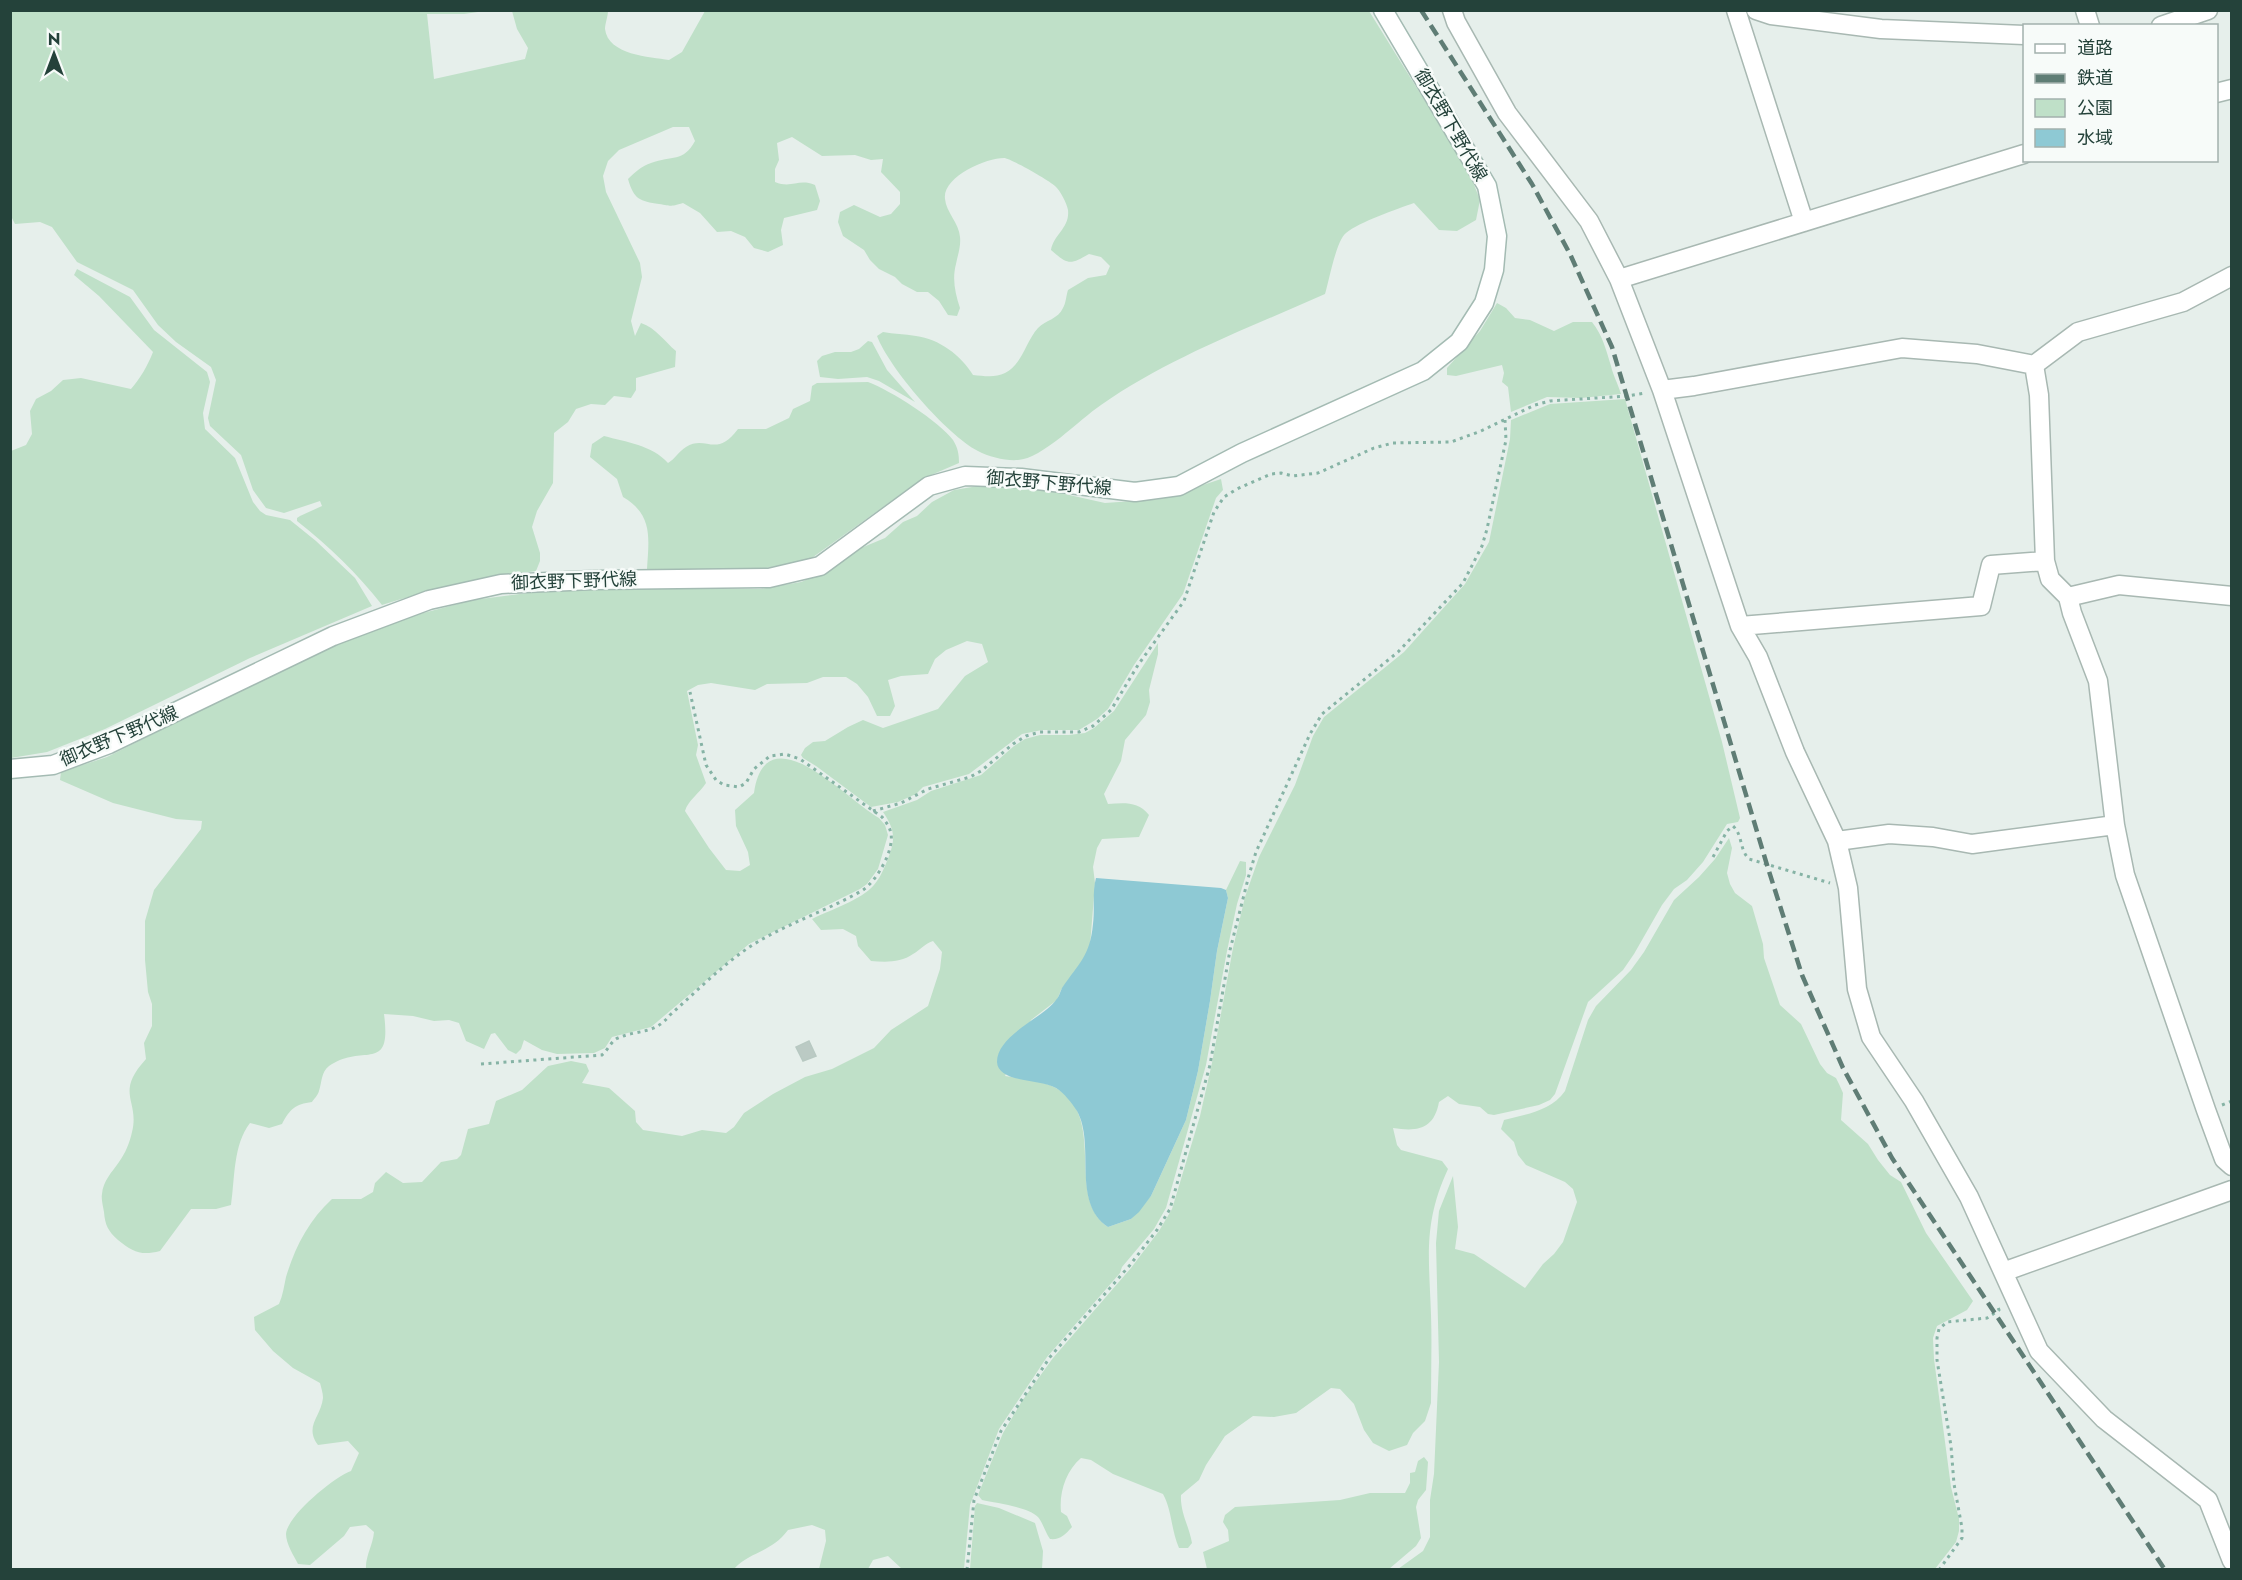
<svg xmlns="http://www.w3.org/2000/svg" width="2242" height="1580" font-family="Jost,'Noto Sans JP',sans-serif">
<rect width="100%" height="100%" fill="#e6efeb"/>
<!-- green -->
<path fill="#bfe0c8" d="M10 11H485L464 14H427L434 79 525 59 528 48 517 29 512 11H608C608 16 605 24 605 29 608 55 650 57 669 60L682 52 705 11H1369L1469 172 1480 200 1476 220 1457 231 1439 230 1414 203C1397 209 1359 222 1346 233 1336 241 1329 281 1325 294 1249 328 1170 357 1101 405 1080 419 1042 459 1018 460 1006 461 989 457 978 451 947 435 889 368 877 336L883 332C894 334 904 334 916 336 939 339 961 355 973 375 984 376 995 378 1005 373 1022 365 1026 341 1038 328 1046 320 1058 319 1063 308 1066 303 1066 296 1068 290L1088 278 1106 275 1110 266 1101 257 1089 254C1070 265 1068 265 1051 250 1054 234 1070 228 1068 210 1067 204 1060 190 1055 186 1050 181 1010 158 1004 158 986 158 942 177 945 199 946 212 959 223 960 237 961 246 958 254 956 264 952 279 955 293 960 308L957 316 948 315 939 301 928 292H917L902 284 895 277 879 269 870 260 864 250 843 236 838 222 840 212 854 205 880 217 891 214 900 204V192L881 172 883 159 871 160 855 155 822 156 792 137 777 143 779 160 775 169V182C792 189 798 178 815 185L820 201 817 210 784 218 781 230 783 245 768 252 754 248 745 237 731 231 717 232 700 213 683 203C669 207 672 206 659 204 640 201 634 200 628 179 635 172 642 166 651 163 672 155 683 163 695 141L689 127H673L619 150 608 161 603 176 606 192 640 263 642 277 631 321 635 336 641 323C656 328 664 341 676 351L675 367 636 378V390L631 398 614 396 605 405 591 404 576 409 568 422 554 433 553 483 537 511 532 527 540 553V561L536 571C483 578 433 589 382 605 357 573 329 546 297 521V518L300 516 322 506 320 501 284 513 266 508 253 490 241 455 210 426 208 418 216 380 211 367 176 342 158 325 133 290 77 262 52 227 40 222 15 224 10 214Z
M77 269 130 297 154 330 207 372 210 382 203 413 205 429 235 458 253 502 260 511 266 515 290 520 316 541 355 578 372 606 250 658 105 729 47 752 11 758V451L26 445 32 434 30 411 36 399 51 391 63 380 81 378 131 389C140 379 148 365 153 352L99 296 74 275Z
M1497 303 1506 308 1515 318 1530 320 1554 331 1573 322H1592C1603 336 1606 350 1611 366 1613 375 1618 384 1621 394L1581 398 1547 397 1511 412 1508 387 1502 382 1504 373 1502 365 1456 376 1447 375V368L1480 331Z
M868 341 872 342 887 370 915 402 879 381 867 377 838 379 820 377 817 361 822 356 835 352H851L859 349Z
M868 382C890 390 940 422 953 440 958 448 959 454 959 463L922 479 809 560 760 569H647C649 537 653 515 623 497L617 479 590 457 592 444 604 436C626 442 652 445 668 463 675 459 679 451 686 447 706 434 716 459 738 429H766L789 418 793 409 810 401 812 386 817 383Z
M1625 399 1722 742 1740 818 1738 822 1727 824 1703 862 1687 880 1674 889 1662 905 1634 954 1623 970 1588 1002 1555 1094 1550 1100 1539 1105 1494 1115 1488 1114 1480 1107 1459 1104 1448 1096 1439 1102C1434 1129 1418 1132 1393 1128L1397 1145 1401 1150 1442 1161 1448 1169C1423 1223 1429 1257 1431 1314 1432 1344 1431 1373 1431 1403L1425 1421 1413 1433 1407 1445 1389 1451 1373 1443 1364 1430 1354 1404 1340 1389 1331 1388 1296 1413 1274 1417 1253 1416 1225 1436 1206 1465 1199 1480 1181 1495C1180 1512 1189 1526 1192 1543L1188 1548H1179C1171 1530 1172 1510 1163 1494L1113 1474 1091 1460 1081 1458C1066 1471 1059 1492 1061 1512L1067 1516 1072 1527C1065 1535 1060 1540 1050 1539 1045 1532 1043 1523 1038 1517 1028 1507 996 1503 982 1500L978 1495 1003 1433 1022 1401 1053 1358 1131 1268 1159 1231 1172 1209 1200 1116 1212 1063 1233 948 1245 897 1259 857 1295 785 1313 736 1324 717 1404 652 1465 584 1489 542 1510 439 1511 420 1550 404Z
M1221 479 1223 490 1216 498 1183 594 1134 665 1108 709 1097 719 1079 730H1042L1022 734 969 774 923 787 916 794 898 802 871 807 816 766 803 758 801 755 805 748 813 742 825 741 848 727 863 720 883 728 938 709 965 676 988 662 982 644 967 641 946 650 935 659 928 674 901 676 888 680 895 706 890 716H877L868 697 857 684 846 677H823L807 683 767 684 755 690 711 683 698 685 687 691 698 745 696 755 706 783C700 793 688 800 685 811L709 848 726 870 740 871 750 865 748 852 736 826 735 810 754 793C766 710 847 800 879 818L885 825 888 835 878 869 867 884 860 889 749 944 651 1027 612 1037 605 1048 594 1053 557 1054 542 1050 524 1040 521 1049 516 1054 508 1050 495 1033 491 1034 484 1049 466 1041 459 1023 449 1020 434 1021 413 1016 384 1014C392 1075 363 1042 329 1066 321 1072 322 1082 319 1091 318 1095 314 1099 312 1102 295 1104 290 1109 282 1124L269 1128 250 1123C233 1145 235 1178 231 1205L216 1209H191L160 1251C141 1256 133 1252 118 1240 108 1231 105 1225 104 1212 103 1206 101 1199 102 1194 103 1181 112 1172 119 1162 125 1154 130 1142 132 1132 140 1100 114 1094 146 1059L144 1043 152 1026V1004L148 992 145 960V921L154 890 201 829 202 821 176 819 113 803 60 780 61 772 107 757 335 643 408 617 473 600 550 590 666 588 760 589 801 582 830 570 861 548 885 538 903 522 917 516 932 502 954 490 996 483 1020 484 1105 503 1161 499Z
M1158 643V654L1149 690 1150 702 1146 715 1125 740 1121 761 1104 794 1108 804C1124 803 1138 801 1149 815L1139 837 1102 839 1097 848 1093 867 1095 883 1090 946 1084 959 1061 990 1057 1000 1031 1020 1005 1076C1022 1079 1039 1080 1054 1087 1109 1115 1064 1197 1108 1227L1131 1219 1151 1196 1186 1120 1198 1071 1210 1001 1217 951 1228 898 1226 890 1240 861 1246 862V875L1237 904 1227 951 1206 1065 1166 1208 1154 1229 1122 1267 1120 1273 1047 1357 999 1429 970 1505 964 1569H902L888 1556 873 1560 868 1569H819L826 1541 825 1530 812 1525 788 1530C771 1553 750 1551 734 1569H366C365 1557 373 1545 374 1532L366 1525 350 1527 344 1536 310 1565 298 1564C294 1556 286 1544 286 1534 287 1516 334 1477 351 1471L359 1453 348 1441 318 1445C304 1426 321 1417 323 1398 323 1393 321 1387 320 1383L293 1368 273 1351 255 1330 254 1317 279 1304C283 1295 284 1286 286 1277 295 1247 309 1220 332 1199H361L373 1192 375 1183 386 1172 403 1183 422 1182 441 1162 457 1159 461 1155 468 1129 489 1124 496 1101 522 1090 548 1066 571 1061 586 1064 589 1071 582 1083 609 1088 635 1111 636 1122 643 1130 682 1136 702 1130 726 1133 734 1127 744 1113 773 1094 805 1077 832 1069 874 1048 891 1030 928 1006 940 969 942 952 933 941C924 944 920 950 913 954 901 963 885 962 871 961L858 946 856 936 843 929 821 930 812 919C830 910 861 900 874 885 881 877 885 866 889 856 896 838 894 828 883 812L917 800 931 791 981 775 1014 746 1025 739 1040 735H1069L1085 733 1094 728 1114 711Z
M1729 838 1732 848 1727 873 1730 884 1735 893 1752 906 1763 944 1764 958 1780 1005 1801 1024 1820 1064 1827 1073 1836 1078 1839 1084 1843 1093 1841 1120 1868 1144 1878 1160 1890 1175 1901 1182 1926 1233 1973 1301 1967 1310 1937 1326 1933 1338 1934 1359 1951 1487 1959 1519V1531L1956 1542 1935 1569H1398L1423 1551 1430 1537V1500L1434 1474 1439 1362 1436 1243 1439 1211 1453 1176 1458 1227 1455 1249 1474 1254 1525 1288 1543 1264 1554 1254 1563 1242 1577 1202 1573 1189 1565 1182 1526 1165 1518 1155 1514 1142 1501 1129 1504 1120C1527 1114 1551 1111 1565 1091L1588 1020 1596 1006 1631 970 1644 952 1674 900 1699 877 1715 859Z
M1424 1457 1428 1462 1426 1490 1418 1500 1416 1507 1421 1538 1416 1546 1389 1569H1207L1203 1552 1229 1541 1228 1530 1223 1522 1225 1515 1235 1507 1340 1500 1370 1493H1405L1410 1483V1473L1415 1472 1418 1461Z
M977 1503 999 1508 1035 1523 1043 1551 1042 1569H970L975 1506Z"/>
<!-- water -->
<path fill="#8ec9d4" d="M1096 878 1221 888 1226 890 1228 898 1217 951 1210 1001 1198 1071 1186 1120 1151 1196 1139 1212 1131 1219 1108 1227C1071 1202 1096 1145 1077 1111 1072 1103 1064 1093 1056 1088 1040 1079 998 1083 997 1062 997 1035 1043 1018 1056 1000 1059 997 1060 992 1062 988 1079 963 1090 956 1093 924 1095 909 1092 892 1096 878Z"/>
<!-- building -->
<path fill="#bbcac4" stroke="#b8c9c2" stroke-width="1.5" d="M809 1041 816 1056 803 1061 796 1047Z"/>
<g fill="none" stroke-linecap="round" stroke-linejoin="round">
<defs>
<path id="street" d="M1452 10 1456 22 1507 113 1589 221 1619 279 1662 390 1740 626 1758 657 1795 752 1837 841 1848 888 1857 989 1871 1037 1914 1101 1969 1197 2039 1351 2104 1419 2208 1500 2232 1561
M1736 10 1804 222
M1756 10 1771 15 1881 29 2024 35
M2085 10 2090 26
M2161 26 2208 10
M2216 93 2232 89
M1619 279 2024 154
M2034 365 2078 332 2183 302 2232 276
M1662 390 1694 386 1902 348 1977 354 2034 365 2039 395 2045 561 2050 579 2068 597 2119 585 2232 596
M2068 597 2072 613 2098 681 2115 825 2125 875 2206 1110 2224 1159 2232 1166
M1740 626 1981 606 1991 565 2045 561
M1837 841 1889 834 1933 837 1972 844 2115 825
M2003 1272 2232 1190"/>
<path id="secondary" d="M10 769 53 765 109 744 333 636 429 600 501 584 593 580 769 578 820 566 929 486 965 476 1021 478 1135 492 1179 486 1242 453 1423 371 1459 342 1484 303 1494 270 1497 236 1487 186 1383 10"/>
</defs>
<!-- street casing -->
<use href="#street" stroke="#a8b8b2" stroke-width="21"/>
<!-- secondary casing -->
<use href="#secondary" stroke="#a4bbb3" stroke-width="21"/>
<!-- path -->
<path stroke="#86b3a5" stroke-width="3" stroke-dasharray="3 4.5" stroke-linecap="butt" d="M873 811 901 803 928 789 970 777 981 771 1013 744 1026 736 1040 732H1079L1093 726 1111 710 1138 665 1184 601 1214 512 1224 497 1237 489 1271 474 1281 473 1293 476 1318 473 1374 448 1393 443 1451 442 1481 431 1535 405 1550 401 1627 396 1645 393
M1713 857 1727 831 1733 826C1743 835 1739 849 1749 859L1830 883
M481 1064 602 1055C608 1050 612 1040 618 1038 639 1029 654 1035 670 1015 696 992 722 965 751 946 787 923 827 911 863 890 877 880 894 851 891 834 890 827 886 822 882 817L800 759 785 754 770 756 754 769 746 783 739 787 724 785 716 780 706 765 690 692
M2222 1105 2232 1101
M967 1570 974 1500 1001 1431 1050 1357 1130 1265 1157 1230 1170 1209 1210 1065 1230 950 1249 875 1256 852 1310 734 1322 714 1398 652 1463 583 1482 546 1487 529 1506 440 1505 420
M1939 1570 1962 1538V1528L1954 1484 1951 1446 1937 1360V1338L1939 1329 1947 1322 1987 1318 1999 1310 1998 1307"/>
<!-- street -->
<use href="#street" stroke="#fff" stroke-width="18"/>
<!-- secondary -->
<use href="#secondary" stroke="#fff" stroke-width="18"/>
<!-- rail -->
<path stroke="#5f7d75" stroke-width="4.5" stroke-dasharray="12 6" stroke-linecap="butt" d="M1421 10 1532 184 1570 254 1612 347 1767 865 1802 975 1843 1068 1892 1158 2165 1570"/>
</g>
<g text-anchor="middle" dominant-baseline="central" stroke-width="5" stroke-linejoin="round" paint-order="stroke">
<!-- street labels -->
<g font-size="18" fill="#24423a" stroke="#f7fbf9">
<text transform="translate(1451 125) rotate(60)">御衣野下野代線</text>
<text transform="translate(1049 483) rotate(5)">御衣野下野代線</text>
<text transform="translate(574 581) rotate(-2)">御衣野下野代線</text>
<text transform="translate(119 736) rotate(-23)">御衣野下野代線</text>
</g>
</g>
<!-- border -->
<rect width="2242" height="1580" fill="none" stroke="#24423a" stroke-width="24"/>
<!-- legend -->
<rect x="2023" y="24" width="195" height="138" fill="#f7fbf9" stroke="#a3b1ad" stroke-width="1.5"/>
<rect x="2035" y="44" width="30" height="9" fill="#ffffff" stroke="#a3b1ad" stroke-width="1.5"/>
<text x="2077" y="54" font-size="18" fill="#24423a">道路</text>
<rect x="2035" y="74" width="30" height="9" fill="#5f7d75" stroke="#a3b1ad" stroke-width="1.5"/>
<text x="2077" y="84" font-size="18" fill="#24423a">鉄道</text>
<rect x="2035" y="99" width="30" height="18" fill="#bfe0c8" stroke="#a3b1ad" stroke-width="1.5"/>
<text x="2077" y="114" font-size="18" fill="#24423a">公園</text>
<rect x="2035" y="129" width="30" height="18" fill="#8ec9d4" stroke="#a3b1ad" stroke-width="1.5"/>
<text x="2077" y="144" font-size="18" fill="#24423a">水域</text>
<!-- north arrow -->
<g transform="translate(54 54)" stroke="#f7fbf9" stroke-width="4.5" paint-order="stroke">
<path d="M0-4.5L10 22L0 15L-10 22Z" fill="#24423a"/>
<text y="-9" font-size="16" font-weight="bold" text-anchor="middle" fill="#24423a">N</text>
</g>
</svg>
